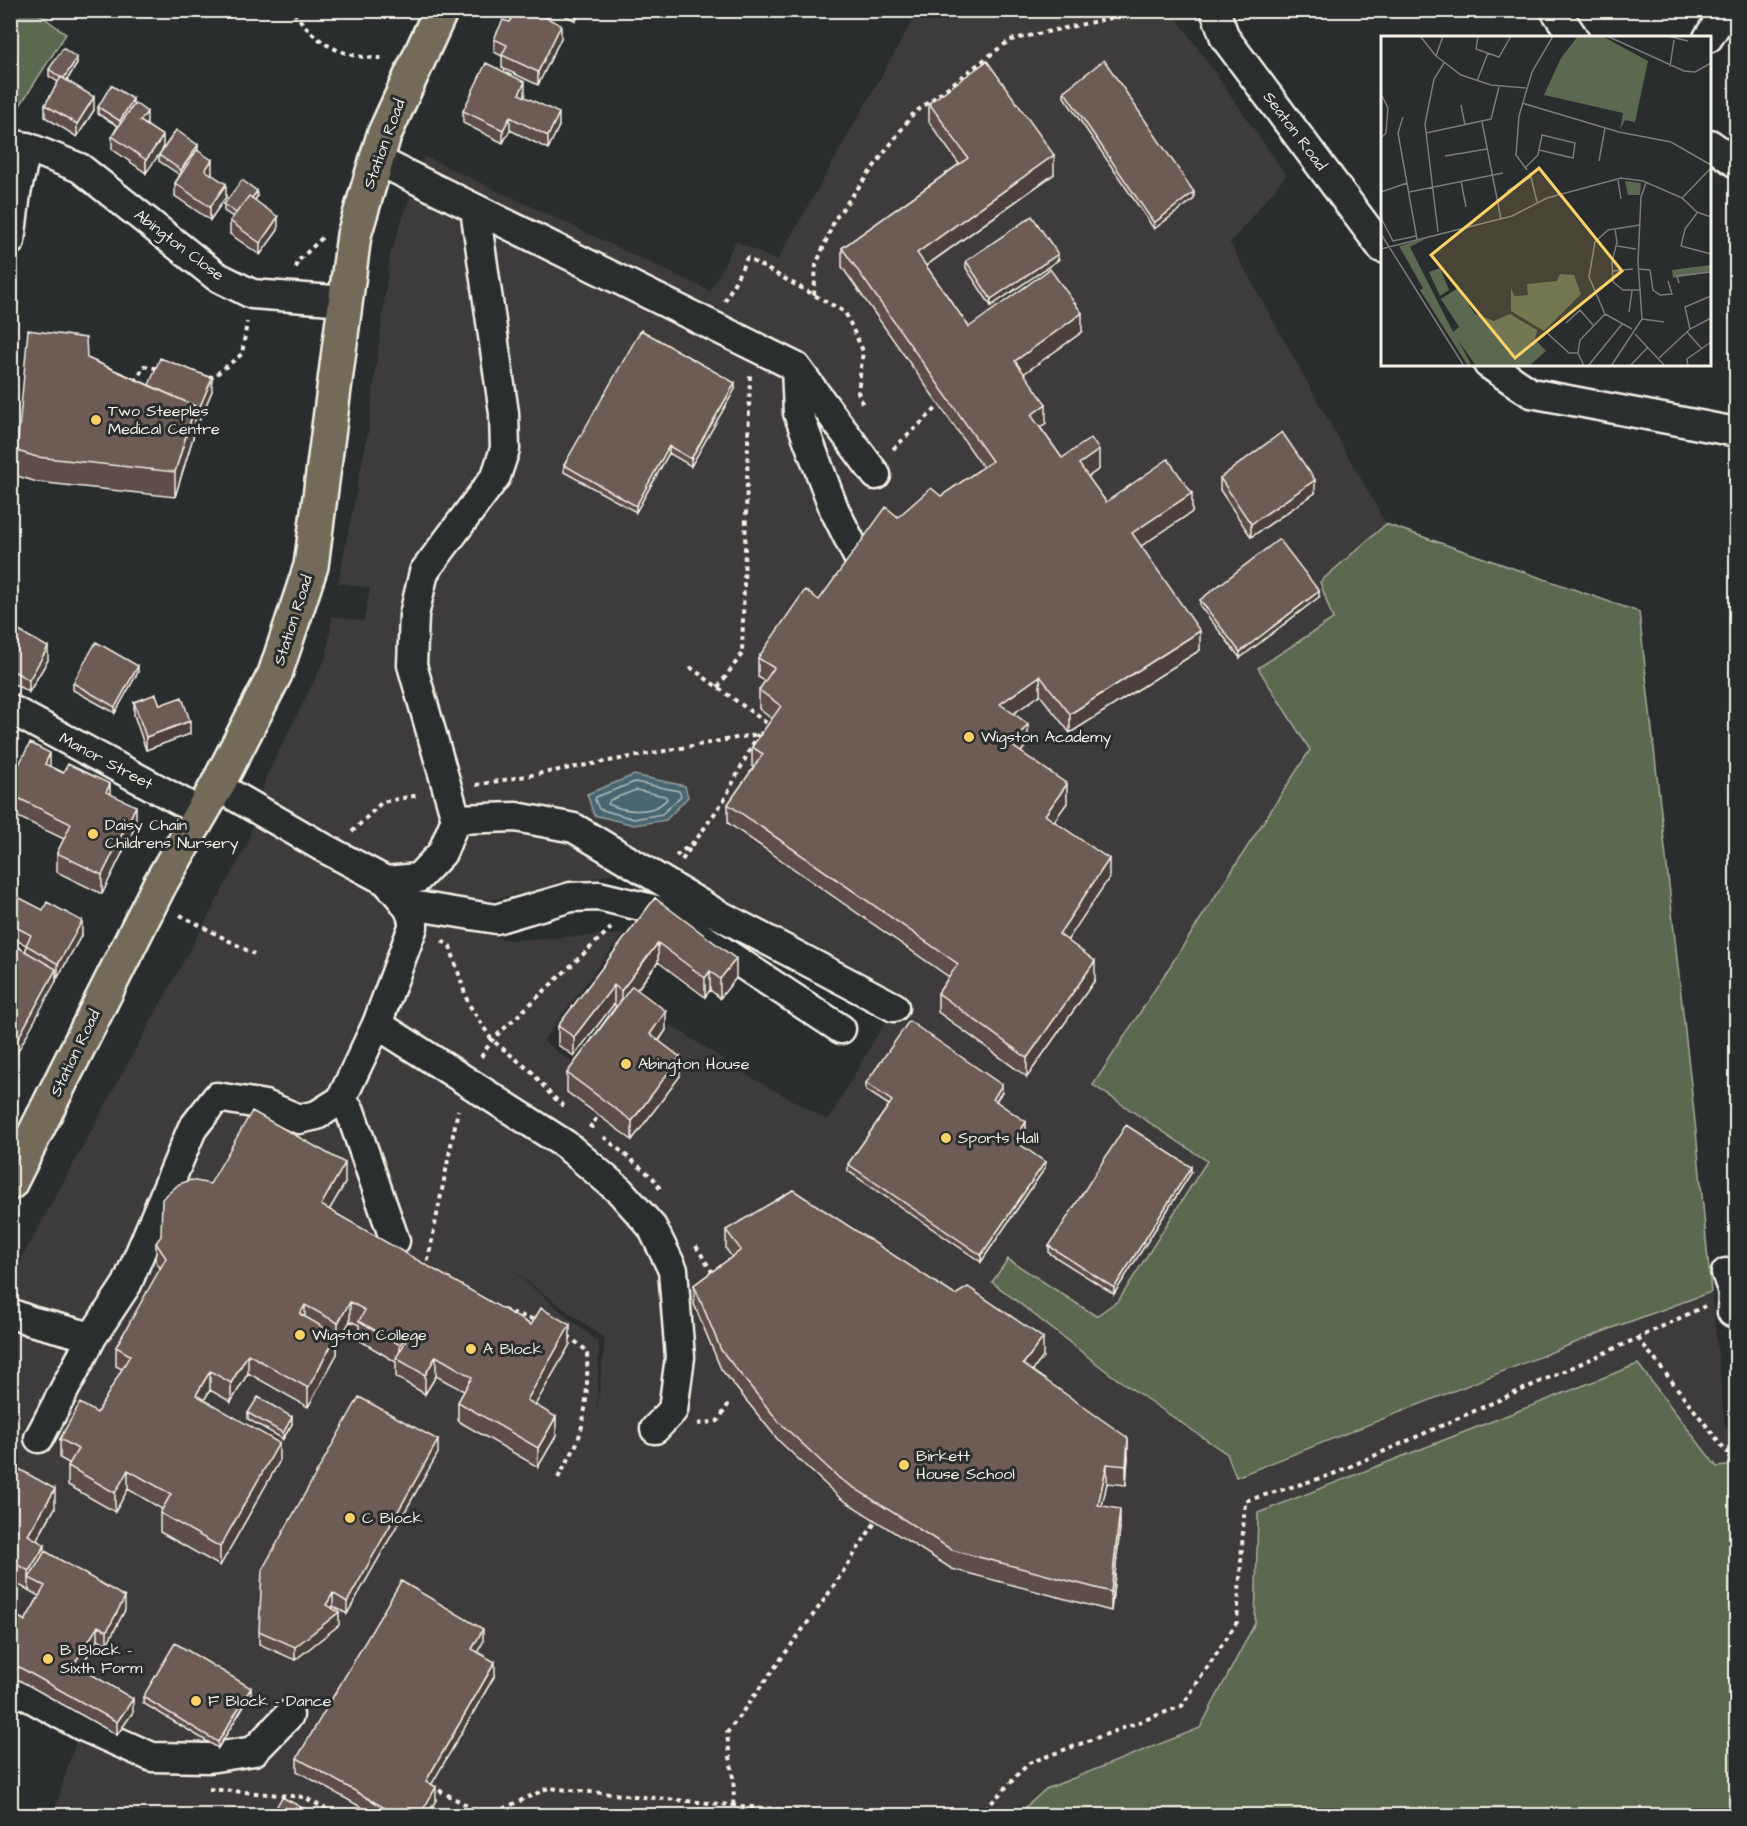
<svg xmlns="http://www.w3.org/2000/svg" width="1747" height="1826" font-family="'Architects Daughter',sans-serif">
<rect width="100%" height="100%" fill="#2a2d2e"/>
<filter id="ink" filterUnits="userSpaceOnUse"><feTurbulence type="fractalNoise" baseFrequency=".0167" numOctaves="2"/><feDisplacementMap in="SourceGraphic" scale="12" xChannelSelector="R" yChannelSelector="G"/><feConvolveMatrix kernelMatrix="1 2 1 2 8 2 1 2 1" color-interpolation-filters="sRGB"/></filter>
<g filter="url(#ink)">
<!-- built -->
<path fill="#3e3b3a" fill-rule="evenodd" d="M918 11H1172L1286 175 1230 243 1386 524 1639 612 1696 1131 1725 1428 1736 1427V1815H53L78 1734 11 1696V1278L247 845 265 779 327 655 332 616 364 621 370 588 338 583 368 432 390 255 424 156 710 291 736 241 777 261ZM625 871 678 905 886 1020 828 1120 747 1075 671 1025 667 1030 580 1068 543 1041 623 934 510 940 415 918 435 912ZM510 1269 605 1339 597 1414 599 1343Z"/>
<!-- green -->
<path fill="#5b6951" stroke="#a8ad9c" stroke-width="1.5" d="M10 11H35L66 34 14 115H10Z
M1386 524 1639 612 1696 1131 1711 1292 1615 1327 1236 1477 1227 1454 1110 1374 992 1282 1008 1259 1096 1316 1119 1300 1207 1161 1093 1085 1310 750 1258 668 1333 619 1320 582Z
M1638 1364 1717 1467 1736 1465V1815H1017L1046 1789 1200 1728 1255 1623 1258 1513Z"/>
<!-- water -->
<path fill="#4a666f" stroke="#8e9e9f" stroke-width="1.5" d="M634 775 685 786 688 797 666 820 634 825 594 815 587 794Z"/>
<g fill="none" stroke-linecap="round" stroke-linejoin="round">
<!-- shore -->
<path stroke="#b0b9b8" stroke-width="1.5" d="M635 782 679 791 681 796 662 814 634 819 599 809 595 800 596 797Z
M636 790 665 796 667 799C654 815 625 812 608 804L610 800Z"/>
<defs>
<path id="minor" d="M1215 10 1225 38 1382 248
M1555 10 1574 38
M1708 38 1726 10
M10 144 27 147 80 168 216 276 252 294 346 301
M1710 144 1736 163
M375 159 796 367 876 475
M10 241 16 193 27 147
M1488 364 1531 393 1736 432
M796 367 798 413 834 509 860 561 880 577
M10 709 202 813
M217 786 324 848 386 881 418 878 442 853 456 819 412 665 414 615 424 572 496 476 505 449 504 413 475 209
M456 819 516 817 574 828 712 911 894 1007
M405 904 496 919 571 897 599 896 661 911 841 1029
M377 1024 566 1145 620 1191 652 1227 673 1270 680 1357 673 1410 655 1429
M341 1100 350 1111 395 1241
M1726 1273 1733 1292 1732 1312
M10 1313 31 1321 92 1337 127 1284 192 1129 217 1097 265 1105 299 1119 317 1115 341 1100 377 1024 413 927C414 908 398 895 386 881
M39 1438 92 1337
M10 1686 82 1726 152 1757 209 1758 254 1751 289 1715"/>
<path id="major" d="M10 1183 160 884 217 786 275 674 311 566 354 235 384 135 441 10"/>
</defs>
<!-- minor casing -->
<use href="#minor" stroke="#f4f1e8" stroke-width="33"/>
<!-- major casing -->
<use href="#major" stroke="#f4f1e8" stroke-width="38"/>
<!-- path -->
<path stroke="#f4f1e8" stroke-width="4" stroke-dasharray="4.5 4.5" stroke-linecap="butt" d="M294 12C317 45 344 59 384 58
M296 268 298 261 322 238
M814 295 816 265 835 219 913 114 1010 40 1148 10
M725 301 747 258 845 312 863 351 858 392 863 405
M200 375 213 377 242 354 247 322
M135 382 144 366 160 369
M893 449 939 406
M690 667 772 727
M718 687 742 654 750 375
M476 785 764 733
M352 832 382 802 419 795
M676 856 697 839
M682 860 724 800 758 734
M180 915 254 954
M442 941 450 946 468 1003 492 1040 532 1072 551 1095 566 1108
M481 1057 492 1040 611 928
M589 1125 592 1127 598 1114
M604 1137 653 1178 660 1189
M10 1225 17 1212
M696 1246 714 1275
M426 1270 458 1110
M503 1310 539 1321
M1638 1338 1727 1452 1736 1450
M698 1424 718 1421 731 1400
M558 1478C564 1467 571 1456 576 1445 587 1420 588 1379 587 1351L567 1335
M431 1786 487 1816 548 1788 848 1816
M209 1789 304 1797 339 1816
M733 1805C736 1781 729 1757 727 1733L827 1596 876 1521
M979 1816 1029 1763 1182 1706 1237 1622 1245 1501 1331 1475 1638 1338 1705 1306"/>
<!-- minor -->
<use href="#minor" stroke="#2a2d2e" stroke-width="28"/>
<!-- major -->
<use href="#major" stroke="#736b5a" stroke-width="33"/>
</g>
<!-- wall -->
<path fill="#5e4e4a" stroke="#f4f1e8" stroke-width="1.5" d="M554 10H580L576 21Z
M510 22 561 38 538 85 502 68V56L494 52V39Z
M77 64 67 80 94 110 77 137 45 117V105L58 82 49 76V69Z
M1064 91 1194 199 1154 229 1064 97Z
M525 95 524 96 559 126 548 149 510 130 503 143 463 123V111Z
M929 103 1054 174 926 266 969 327 1082 332 1024 373 1046 423 1040 427 1062 458 1099 469 1088 477 1106 502 1192 512 1141 546 1200 650 1070 733 1040 695 1013 713 1028 743 1021 752 1067 803 1054 821 1109 878 1067 940 1095 980 1027 1077 938 1012V993L949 977 728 823V804L754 767 752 766V747L772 719 759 709V690L765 681 758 677V658L819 600 898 517 941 496 983 467 842 267V248L959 164 929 122Z
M133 105 147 125 146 173 112 149V136L118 126 98 114V107Z
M198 151 212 173 211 174 226 197 210 220 175 196V183L180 175 159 161V155Z
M257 197 255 200 278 230 260 255 230 234V221L233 217 224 211V204Z
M1058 260 991 306 966 268V261Z
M87 358 149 385 212 391 195 431 175 497 37 482 17 476V451Z
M735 389 691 466 669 453 636 512 564 472V465Z
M1220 478 1315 493 1251 537 1220 490Z
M1319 597 1240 658 1200 606V600Z
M10 626 48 660 29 692 10 682Z
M138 672 115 713 73 690V683Z
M134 702 160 705 190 734 146 750 134 715Z
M50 767 110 794 136 825 102 894 57 872V853L64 839 10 813V782Z
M655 898 736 978 720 998 710 990 705 997 658 962 637 990 666 1030 659 1041 680 1076 632 1140 567 1092V1073L616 1006 614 1004 574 1056 558 1045V1026Z
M10 906 82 934 58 977 56 975V981L26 952V945L10 937Z
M866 1083 1002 1092 996 1101 1026 1128 1017 1142 1045 1168 981 1262 848 1171V1164L889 1105 866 1090Z
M1191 1173 1114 1294 1049 1253V1246Z
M345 1183 329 1210 531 1325 570 1344 535 1405 556 1436 538 1467 458 1421V1402L464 1391 436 1376 425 1394 396 1377V1362L359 1340V1325L350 1321 337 1342V1354L308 1407 248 1373 231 1402 210 1390 204 1400 279 1462 220 1566 160 1532V1513L162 1509 128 1489 115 1512 68 1485V1466L70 1464 60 1458V1439L97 1413 122 1369 116 1366V1347L161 1269 156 1262V1243L210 1184Z
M726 1230 1043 1357 1032 1371 1128 1457 1126 1485 1107 1483 1102 1505 1120 1528 1111 1611 952 1569 840 1498 779 1441 721 1369 694 1304V1285L732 1257 726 1249Z
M248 1413 292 1424 283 1439 248 1419Z
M438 1453 347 1614 333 1606 332 1608 339 1625 295 1660 259 1644V1631Z
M10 1464 55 1508 37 1540 45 1551 125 1610 107 1644 98 1639 80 1668 133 1712 117 1735 10 1675V1606L14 1614 25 1621 39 1596 10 1580Z
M483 1642 477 1652 495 1675 431 1785 436 1800 427 1815H375L297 1771V1758Z
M251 1694 218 1748 143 1703V1697Z"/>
<!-- shaded-wall -->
<path fill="#4c403c" stroke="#f4f1e8" stroke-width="1.5" d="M576 10H580L576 21Z
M561 25V38L538 85V72Z
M77 58V64L63 86V79Z
M525 82V95L519 106V94Z
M94 97V110L77 137V124Z
M133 99V105L120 127V121Z
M147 112V125L140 134V121Z
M559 113V126L548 149V136Z
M510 117V130L503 143V130Z
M163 136V149L146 173V160Z
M198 145V152L181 176V170Z
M1054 155V174L917 272V253Z
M212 160V173L205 183V170Z
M226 184V197L210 220V207Z
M257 191V197L239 221V215Z
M1194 192V199L1154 229V223Z
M278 217V230L260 255V243Z
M1058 254V260L991 306V299Z
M1082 313V332L1015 380V361Z
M212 378V391L195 431V418Z
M735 383V389L691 466V459Z
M1046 404V423L1031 434V415Z
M195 406V431L175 497V472Z
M669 446V453L636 512V506Z
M1099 450V469L1079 483V464Z
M1315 480V493L1251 537V524Z
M1192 493V512L1132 552V533Z
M1319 591V597L1240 658V652Z
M1200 631V650L1070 733V714Z
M48 647V660L29 692V680Z
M138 666V672L115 713V707Z
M1040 676V695L1000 723V704Z
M190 721V734L146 750V737Z
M1028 724V743L1011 764V745Z
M50 753V772L45 764Z
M110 784V803L106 792Z
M1067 784V803L1045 834V815Z
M136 806V825L102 894V875Z
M1109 859V878L1059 953V934Z
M82 921V934L58 977V964Z
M658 943V962L621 1010V991Z
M736 959V978L720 998V979Z
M1095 961V980L1027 1077V1058Z
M56 969V981L10 1066V1053Z
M710 971V990L705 997V978Z
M614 985V1004L574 1056V1037Z
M666 1011V1030L650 1053V1034Z
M680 1057V1076L632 1140V1121Z
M1002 1085V1092L993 1105V1099Z
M1026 1122V1128L1014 1147V1140Z
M1045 1162V1168L981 1262V1255Z
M345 1163V1183L321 1224V1205Z
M1191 1167V1173L1114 1294V1288Z
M350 1302V1321L338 1342V1323Z
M305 1305V1324L300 1314Z
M570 1325V1344L527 1419V1400Z
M337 1335V1354L308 1407V1388Z
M405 1338V1357L400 1361V1345Z
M1043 1338V1357L1023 1383V1364Z
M248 1354V1373L231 1402V1383Z
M436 1356V1376L425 1394V1375Z
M210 1371V1390L196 1414V1395Z
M292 1417V1424L283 1439V1433Z
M556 1417V1436L538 1467V1448Z
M1128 1438V1457L1126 1485V1466Z
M438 1440V1453L347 1614V1602Z
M279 1443V1462L220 1566V1547Z
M1107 1464V1483L1098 1524V1505Z
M128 1470V1489L115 1512V1493Z
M55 1489V1508L28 1554V1535Z
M1120 1509V1528L1111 1611V1592Z
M45 1545V1564L29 1578V1590V1571Z
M333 1593V1606L326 1618V1605Z
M125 1597V1610L107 1644V1631Z
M14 1608V1627L10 1633V1614Z
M339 1612V1625L295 1660V1647Z
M98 1626V1639L74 1677V1664Z
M483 1629V1642L472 1662V1649Z
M495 1662V1675L426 1794V1781Z
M251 1688V1694L218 1748V1742Z
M133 1699V1712L117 1735V1722Z
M13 1737V1762L10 1770V1745Z
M436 1787V1800L427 1815H420Z"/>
<!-- building -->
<path fill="#6d5b56" stroke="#f4f1e8" stroke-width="1.5" d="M515 10H531L561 25 538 72 502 55 507 45 494 39 503 20 510 22Z
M63 48 77 58 64 78H61L49 69Z
M1104 60 1194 192 1154 223 1064 91Z
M987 61 1054 155 917 253 969 327 1050 269 1082 313 1015 361 1046 404 1031 415 1062 458 1091 438 1099 450 1079 464 1106 502 1168 459 1192 493 1132 533 1200 631 1070 714 1040 676 1000 704 1028 724 1011 745 1067 784 1045 815 1109 859 1059 934 1095 961 1027 1058 938 993 958 964 728 804 763 754 752 747 781 706 759 690 774 668 758 658 805 590 819 600 886 507 898 517 931 488 941 496 992 461 842 248 968 158 929 103Z
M486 63 525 82 519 94 559 113 548 136 510 117 503 130 463 111Z
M61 77 94 97 77 124 45 105Z
M111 85 133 99 120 121 98 107Z
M135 103 147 112 140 121 163 136 146 160 112 136Z
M176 130 198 145 181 170 159 155Z
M197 150 212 160 205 170 226 184 210 207 175 183Z
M242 180 257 191 252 198 249 196 236 213 224 204Z
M249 196 278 217 260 243 230 221Z
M1032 216 1058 254 991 299 966 261Z
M28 330 86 338 87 358 195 406 175 472 37 457 17 451Z
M641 330 735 383 691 459 669 446 636 506 564 465Z
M160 358 212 378 195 418V406L149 385Z
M1282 432 1315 480 1251 524 1220 478Z
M1279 539 1319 591 1240 652 1200 600Z
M10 626 48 647 29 680 10 669Z
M96 642 138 666 115 707 73 683Z
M156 694 160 705 182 697 190 721 146 737 134 702Z
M30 743 50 753 45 764 63 773 68 764 110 784 106 792 136 806 102 875 57 853 71 824 10 794V782Z
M16 896 43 910 47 902 82 921 58 964 26 945 31 935 10 924V913L13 908 10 907V906Z
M655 898 736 959 720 979 710 971 705 978 658 943 621 991 614 985 574 1037 558 1026Z
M16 946 56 969 10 1053V956Z
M632 986 666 1011 650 1034 680 1057 632 1121 567 1073Z
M909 1021 1002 1085 993 1099 1026 1122 1014 1140 1045 1162 981 1255 848 1164 892 1101 866 1083Z
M252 1111 345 1163 321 1205 531 1325 541 1308 570 1325 527 1400 556 1417 538 1448 458 1402 472 1377 436 1356 425 1375 396 1358 407 1339 405 1338 400 1345 359 1321 365 1310 350 1302 338 1323 305 1305 300 1314 337 1335 308 1388 248 1354 231 1383 210 1371 196 1395 279 1443 220 1547 160 1513 171 1494 128 1470 115 1493 68 1466 78 1449 60 1439 80 1403 97 1413 130 1355 116 1347 166 1258 156 1243 161 1236 162 1199 179 1184 191 1180 210 1184Z
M1126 1125 1191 1167 1114 1288 1049 1246Z
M793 1190 955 1295 968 1287 1043 1338 1023 1364 1128 1438 1126 1466 1107 1464 1098 1505 1120 1509 1111 1592 952 1550 840 1479 779 1422 721 1350 694 1285 741 1250 726 1230Z
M258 1397 292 1417 283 1433 248 1413Z
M359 1397 438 1440 347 1602 333 1593 326 1605 339 1612 295 1647 259 1631 262 1570Z
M10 1464 55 1489 28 1535 45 1545 29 1571 10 1561Z
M45 1551 125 1597 107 1631 98 1626 74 1664 133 1699 117 1722 10 1662V1620L14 1614 25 1621 45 1586 29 1578Z
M401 1581 483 1629 472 1649 495 1662 426 1781 436 1787 420 1815H397L297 1758Z
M10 1606 14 1608 10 1614Z
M175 1643 251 1688 218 1742 143 1697Z
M282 1797 316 1815H272Z"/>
</g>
<!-- markers -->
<g fill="#ffd166" stroke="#2a2d2e" stroke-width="2">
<circle cx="96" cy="420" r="6"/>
<circle cx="969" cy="737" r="6"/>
<circle cx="93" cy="834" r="6"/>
<circle cx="626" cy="1064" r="6"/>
<circle cx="946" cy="1138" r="6"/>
<circle cx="300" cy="1335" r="6"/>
<circle cx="471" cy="1349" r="6"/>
<circle cx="904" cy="1465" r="6"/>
<circle cx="350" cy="1518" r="6"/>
<circle cx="48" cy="1659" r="6"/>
<circle cx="196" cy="1701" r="6"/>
</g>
<g text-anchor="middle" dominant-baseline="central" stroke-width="6" stroke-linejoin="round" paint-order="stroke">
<!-- street labels -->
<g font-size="16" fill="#f4f1e8" stroke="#2a2d2e">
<text transform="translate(1295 131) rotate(53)">Seaton Road</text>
<text transform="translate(384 144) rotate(-70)">Station Road</text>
<text transform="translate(179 245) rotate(37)">Abington Close</text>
<text transform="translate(293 620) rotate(-72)">Station Road</text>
<text transform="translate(106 761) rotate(28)">Manor Street</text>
<text transform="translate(75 1053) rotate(-64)">Station Road</text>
</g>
<!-- poi labels -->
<g font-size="16" fill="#f4f1e8" stroke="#2a2d2e" text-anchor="start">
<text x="108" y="411">Two Steeples<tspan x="108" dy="18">Medical Centre</tspan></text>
<text x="981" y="737">Wigston Academy</text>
<text x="105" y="825">Daisy Chain<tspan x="105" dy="18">Childrens Nursery</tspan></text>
<text x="638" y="1064">Abington House</text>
<text x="958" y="1138">Sports Hall</text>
<text x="312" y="1335">Wigston College</text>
<text x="483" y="1349">A Block</text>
<text x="916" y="1456">Birkett<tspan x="916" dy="18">House School</tspan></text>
<text x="362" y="1518">C Block</text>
<text x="60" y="1650">B Block -<tspan x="60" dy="18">Sixth Form</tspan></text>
<text x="208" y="1701">F Block - Dance</text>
</g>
</g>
<!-- overview -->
<g transform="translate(1381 36)">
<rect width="330" height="330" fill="#2a2d2e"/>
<path d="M197 0H221L267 25 254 86 244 84 239 94 242 77 163 59 180 22ZM244 145 260 147 259 159H247ZM46 202 29 211 72 296 78 291 60 263 77 252 94 278 113 285 129 278 156 294 154 303 165 315 148 330H95L77 304 91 330H87L39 254 42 252 18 210ZM330 229V236L292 242 291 234ZM59 232 68 254 59 260 48 236ZM179 238 193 239 200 258 163 295 130 275V252L133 260 147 259 146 248 176 245Z" fill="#5b6951"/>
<path fill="none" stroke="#7b7b78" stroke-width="1.5" d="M39 0 55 20 80 39 110 49 145 52M97 0 95 13 118 21 130 0M226 0 303 35 314 36 330 27M286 0 307 5M55 20 62 0M289 31 293 4M96 45 107 17M0 58 7 72 5 97 0 102M141 67 238 96 290 106 330 129M80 69 84 89M22 81 17 97 36 203M101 86 120 183M45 97 110 83 118 51M64 120 106 113M218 125 224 92M144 132 157 119 161 99 194 107 192 122 158 114M146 134 135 119 138 80 151 36 172 0M149 137 156 166M237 144 240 163M80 145 85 171M126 155 150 141M0 156 26 147M28 156 122 137M301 162 330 132M316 177 304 193 300 210 330 218M0 182 12 205 35 200M234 193 236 206 231 226 232 246 242 254H260M57 196 44 88 53 43 63 27M0 198 83 330M236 210 255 213M0 213 131 180 166 162 240 142 262 145 301 162 316 176 330 181M257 233 269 234 272 254 279 259 291 258 287 245M231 235 252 233M298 247 296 240 330 236M248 276 251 255M224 278 251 293M261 283 283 286M185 287 199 274 212 289M309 293 304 271 330 260M165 296 188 317H197M306 296 321 313M254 298 284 330M278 322 309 293 330 282M203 330 197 317 199 304 224 278 208 241 214 206 227 194 259 189M207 330 242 287M230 330 261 283 257 226 260 161 265 147M249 330 267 311M307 330 306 323 330 306"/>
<path fill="#ffd166" fill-opacity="0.15" stroke="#ffd166" stroke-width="3" d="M158 132 241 235 134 322 50 219Z"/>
<rect width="330" height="330" fill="none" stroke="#f4f1e8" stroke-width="3"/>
</g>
<!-- margin -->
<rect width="1747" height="1826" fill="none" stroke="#2a2d2e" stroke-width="36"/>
<rect x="18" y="18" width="1711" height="1790" fill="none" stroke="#f4f1e8" stroke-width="2" filter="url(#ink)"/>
</svg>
